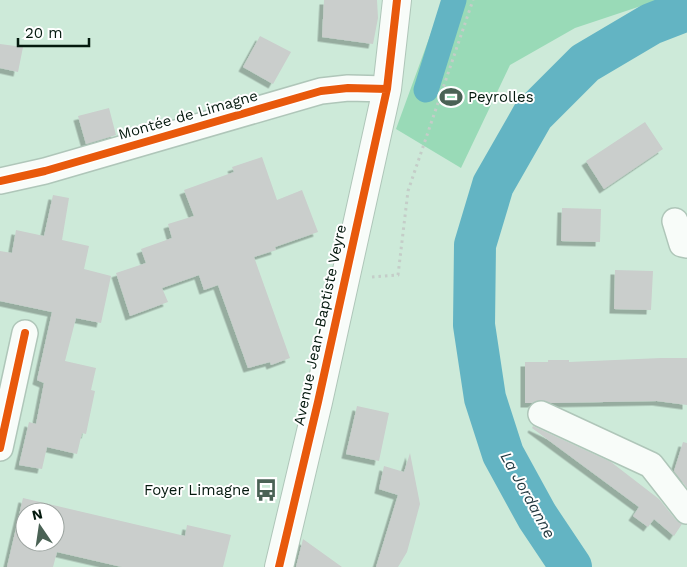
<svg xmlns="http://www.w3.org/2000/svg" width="687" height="567" font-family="'Work Sans',sans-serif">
<defs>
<filter id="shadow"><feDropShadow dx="-4.5" dy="4.5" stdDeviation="0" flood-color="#0004"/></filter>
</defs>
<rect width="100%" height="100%" fill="#cdead9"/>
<!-- green -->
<path fill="#99dab7" d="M443 0H659L575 28 510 65 461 168 396 129Z"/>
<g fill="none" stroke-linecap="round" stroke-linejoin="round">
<!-- canal -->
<path stroke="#63b4c3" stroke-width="25" d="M426 90 454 0"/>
<!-- river -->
<path stroke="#63b4c3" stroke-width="42" d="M571 567 537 516 503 454 485 398 474 325 475 245 493 185 533 115 585 63 651 24 687 10"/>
</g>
<!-- building -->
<path fill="#cacecc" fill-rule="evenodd" filter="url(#shadow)" d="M324 0H377L378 18 373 44 322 37Z
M260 36 291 52 273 84 243 67Z
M0 44 23 47 18 72 0 68Z
M109 108 116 135 86 144 78 116Z
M645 122 663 149 604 189 586 161Z
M262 157 277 200 302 190 318 232 275 247 276 250 254 257 290 358 271 365 270 362 248 368 218 285 204 290 199 275 162 288 168 302 130 316 116 273 146 263 141 249 172 238 168 224 194 216 184 190 234 172 232 167Z
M53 195 69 198 62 240 89 246 84 269 111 276 101 323 76 318 65 361 96 368 91 390 95 391 86 434 82 433 77 454 47 447 42 469 19 465 29 422 36 424 44 383 37 380 52 312 0 301V251L12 253 16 230 44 236Z
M562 208 601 209 600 242 561 241Z
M615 270 653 271 651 310 614 309Z
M661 358H687V405L657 401 551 403 540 400 532 403H525V362H548V360H569V362Z
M357 406 389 413 379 461 346 454Z
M533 426 611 462 659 499 676 520 682 524 674 536 654 519 648 527 633 516 639 507 532 428Z
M683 442 687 443V488L674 471Z
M410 453 420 504 407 552 398 567H376L398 495 379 489 384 466 404 472Z
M23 498 185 536 187 525 231 535 223 567H122L57 552 53 567H7ZM25 512H55V542H25Z
M303 539 342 567H296Z"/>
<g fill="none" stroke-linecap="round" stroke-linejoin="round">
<defs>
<path id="minor" d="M0 181 45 171 321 91 348 88 387 89
M675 221 682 244 687 245
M541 414 651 465 687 511
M0 448 25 333"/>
<path id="major" d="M279 567 318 402 387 89 397 0"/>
</defs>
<!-- minor casing -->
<use href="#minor" stroke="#afc6b9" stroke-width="28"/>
<!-- major casing -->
<use href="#major" stroke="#afc6b9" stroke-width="30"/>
<!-- path -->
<path stroke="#c4cdc8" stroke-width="3" stroke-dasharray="2.5 4" stroke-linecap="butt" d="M372 277 398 275 408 191 473 0"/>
<!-- minor -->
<use href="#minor" stroke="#f8fcf9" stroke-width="25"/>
<!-- major -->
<use href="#major" stroke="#f8fcf9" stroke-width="28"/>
<defs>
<path id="cycleway" d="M0 181 45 171 321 91 348 88 387 89
M0 448 25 333
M279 567 318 402 387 89 397 0"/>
</defs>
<!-- cycleway casing -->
<use href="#cycleway" stroke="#fff" stroke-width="11"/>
<!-- cycleway -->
<use href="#cycleway" stroke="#e8590c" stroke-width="8"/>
</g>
<!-- icons -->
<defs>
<symbol id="stadium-bare" viewBox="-9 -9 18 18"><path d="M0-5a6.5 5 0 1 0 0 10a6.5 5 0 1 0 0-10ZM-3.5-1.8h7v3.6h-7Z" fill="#4a6255" stroke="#fff" stroke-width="2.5" paint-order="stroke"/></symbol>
<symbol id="bus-bare" viewBox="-9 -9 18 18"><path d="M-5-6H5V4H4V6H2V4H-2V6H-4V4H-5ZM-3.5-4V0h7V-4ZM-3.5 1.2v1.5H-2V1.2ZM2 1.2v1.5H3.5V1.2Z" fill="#4a6255" stroke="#fff" stroke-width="2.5" paint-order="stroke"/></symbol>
</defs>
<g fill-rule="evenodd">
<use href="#stadium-bare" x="435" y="81" width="32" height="32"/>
<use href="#bus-bare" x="250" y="474" width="32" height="32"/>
</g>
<g text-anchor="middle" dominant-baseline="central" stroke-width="4" stroke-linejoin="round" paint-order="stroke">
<!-- poi labels -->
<g font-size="15" fill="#04190e" stroke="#fff" text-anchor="start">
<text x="468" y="97">Peyrolles</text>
<text x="250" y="490" text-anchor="end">Foyer Limagne</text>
</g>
<!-- street labels -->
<g font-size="15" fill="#04190e" stroke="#fff">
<text transform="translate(188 115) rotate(-16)">Montée de Limagne</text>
<text transform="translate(320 325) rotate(-78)">Avenue Jean-Baptiste Veyre</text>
</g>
<!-- water labels -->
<g font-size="16" font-style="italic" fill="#1f363d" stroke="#fff">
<text transform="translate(528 495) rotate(61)">La Jordanne</text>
</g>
</g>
<!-- north arrow -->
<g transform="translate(40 527) rotate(347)"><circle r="24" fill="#ffffff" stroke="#9ba39f"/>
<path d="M0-4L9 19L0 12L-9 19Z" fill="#4a6255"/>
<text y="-8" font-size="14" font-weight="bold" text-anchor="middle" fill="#04190e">N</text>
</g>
<!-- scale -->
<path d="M18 38v8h71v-8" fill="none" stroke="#04190e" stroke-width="2.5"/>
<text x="25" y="38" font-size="15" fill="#04190e" stroke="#ffffff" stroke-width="4" paint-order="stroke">20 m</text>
</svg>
